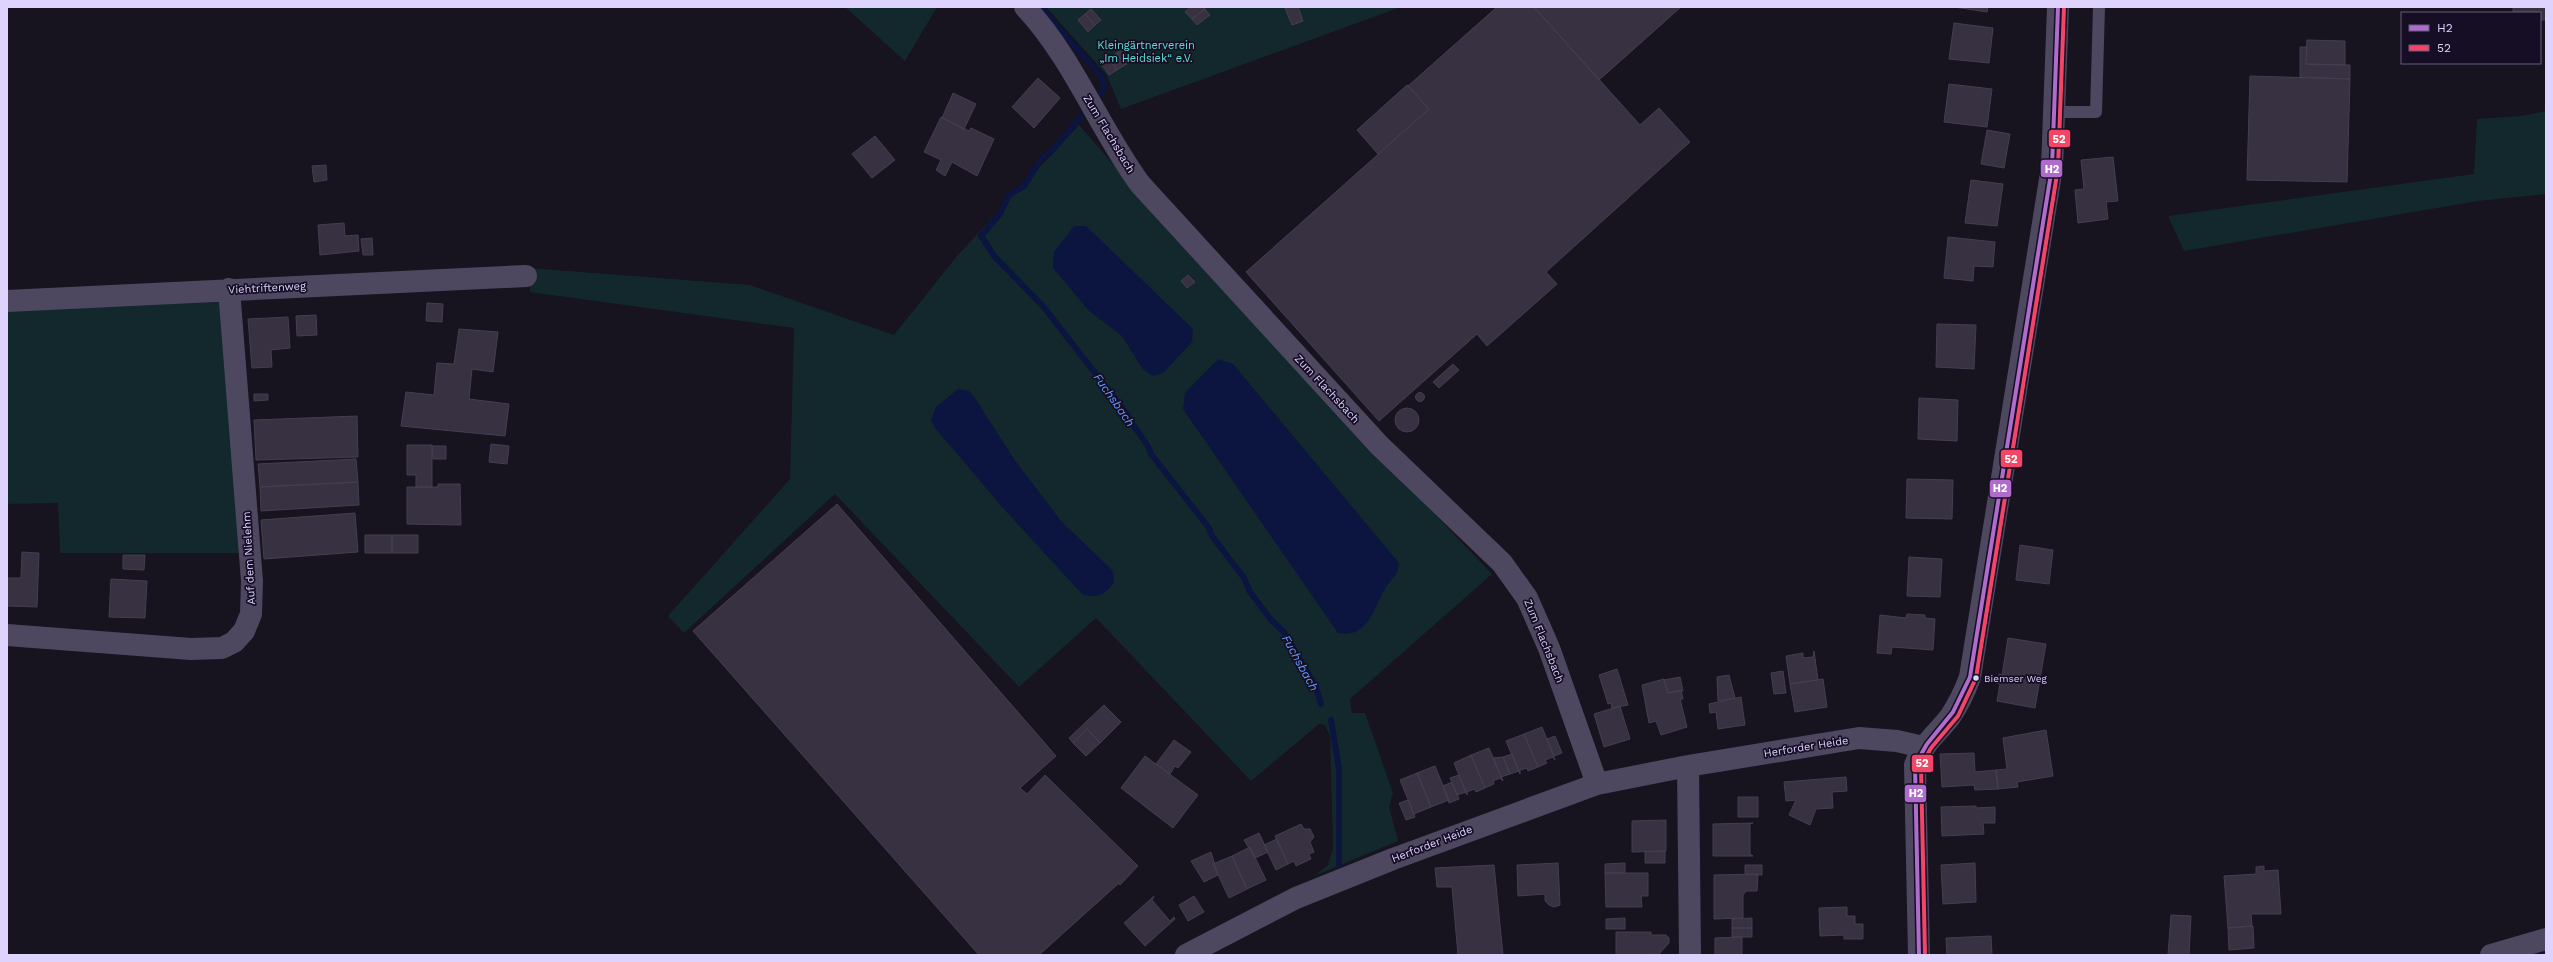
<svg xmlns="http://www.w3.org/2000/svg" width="2553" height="962" font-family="'Work Sans',sans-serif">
<rect width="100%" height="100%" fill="#17131f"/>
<!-- green -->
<path fill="#12282c" d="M845 7H937L905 61Z
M1046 7H1401L1121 109 1106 74Z
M2546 111V194L2478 201 2184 251 2168 216 2474 174 2477 119 2521 116Z
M1079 125 1244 314 1492 574 1350 699 1352 713H1365L1393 793 1389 807 1398 841 1314 876 1328 865 1333 848 1330 736 1325 725 1319 724 1251 781 1096 618 1019 687 835 494 684 633 668 616 790 479 794 328 530 292 529 268 750 285 894 335 957 256Z
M219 297 245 553H60L58 503 7 504V308Z"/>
<!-- water -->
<path fill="#0b153f" d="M1074 226H1086L1193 329 1192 342 1163 373 1152 376 1142 368 1122 336 1088 310 1053 268 1054 252Z
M1218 359 1233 364 1399 563C1398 575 1392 578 1386 587 1374 608 1368 639 1338 633L1183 409 1185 393Z
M958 389 969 391 973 395 1014 459 1061 521 1113 571 1114 582C1106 595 1096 599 1082 594L1003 508 935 428 931 420 936 407Z"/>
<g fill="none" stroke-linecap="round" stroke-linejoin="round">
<!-- stream -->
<path stroke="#0b153f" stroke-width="6" d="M1040 7 1102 77 1104 87 1101 94
M1081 117 1049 154 1043 156 1024 186 1009 195 1000 214 981 236 994 256 1043 306 1127 414C1133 429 1147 439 1151 454L1195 510 1209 528 1212 536 1244 578 1250 592 1272 621 1284 632 1316 687 1321 704
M1331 720 1339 768V864"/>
</g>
<!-- building -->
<path fill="#373141" stroke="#453e53" d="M1191 7H1203L1205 9 1192 19 1185 12Z
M1298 7 1303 21 1292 25 1285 8Z
M1497 7H1534L1640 125 1659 108 1690 142 1546 272 1557 284 1487 346 1477 334 1379 421 1246 272 1429 109 1408 86Z
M1534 7H1681L1599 80Z
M1954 7H1988L1987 12Z
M2513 7H2546V20H2540V13H2513Z
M1091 9 1101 20 1095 25 1085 14Z
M1205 9 1210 15 1197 25 1192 19Z
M1085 14 1095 25 1088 32 1078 20Z
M1954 23 1993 28 1989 63 1949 59Z
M2307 40 2345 41V65L2306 64Z
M2300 47H2307L2306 64 2350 65V79L2300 77Z
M1123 49 1131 62 1125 65 1117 53Z
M1117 53 1125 65 1117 70 1109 58Z
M1109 58 1117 70 1109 75 1101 63Z
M2250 76 2350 79 2347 182 2247 180Z
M1038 78 1060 98 1034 128 1012 107Z
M1949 84 1992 89 1987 127 1944 122Z
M1407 85 1429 109 1378 154 1357 130Z
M953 93 976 104 964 129 942 118Z
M941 117 969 131 971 128 994 139 977 176 952 162 945 176 936 170 941 160 924 152Z
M1987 130 2010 134 2004 168 1981 164Z
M875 136 895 160 872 178 852 154Z
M2113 157 2118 201 2106 202 2108 219 2078 223 2075 190 2084 189 2081 160Z
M326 165 327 180 314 182 312 166Z
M1971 180 2003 184 1997 226 1965 223Z
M344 223 345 236 358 235 359 251 320 255 318 225Z
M1948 237 1995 242 1993 267 1974 266 1973 281 1944 278Z
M372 238 373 255H363L361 239Z
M1188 275 1195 282 1187 288 1181 281Z
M427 303 443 304 442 322 426 321Z
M316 315 317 335 297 336 296 316Z
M288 317 290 348 271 350 272 367 252 368 248 319Z
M1937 324 1976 325 1974 369 1936 367Z
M459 329 498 332 493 372 472 369 469 399 509 404 505 436 401 426 406 392 434 395 437 363 454 364Z
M1453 364 1459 370 1439 388 1433 382Z
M1415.5 397a4.5 4.5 0 1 1 9 0a4.5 4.5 0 1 1-9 0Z
M254 394H268V400L254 401Z
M1919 398 1958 400 1957 441 1918 439Z
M1395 420a12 12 0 1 1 24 0a12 12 0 1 1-24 0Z
M357 416 358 457 256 460 254 420Z
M491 444 509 446 507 464 489 462Z
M407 445H432V487H416V475H407Z
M432 446H446V459H433Z
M356 459 358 482 260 487 258 464Z
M1907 479 1953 480 1952 519 1906 518Z
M358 482 359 505 261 511 260 487Z
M438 484H460L461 525 407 524V487H438Z
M837 504 1056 756 1020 788 1027 794 1045 775 1138 866 1120 885 1119 883 1039 955H979L693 631Z
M355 513 358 552 264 559 261 520Z
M365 535H392V553H365Z
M392 535H418V553H392Z
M2020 545 2053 550 2049 584 2016 580Z
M22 552 39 553 37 607 7 606V578H21Z
M123 555H145L144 570 123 569Z
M1909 557 1942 559 1940 597 1907 596Z
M111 579 147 581 145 618 109 617Z
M1907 614 1925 615V618L1935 619 1933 650 1892 647 1891 654 1877 653 1880 615 1906 618Z
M2008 638 2046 644 2035 708 1997 701 2000 684 1997 683 1999 674 2002 675Z
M1814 651 1818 680 1790 684 1786 656 1803 653V658L1813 657Z
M1617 669 1628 705 1612 708 1611 703 1608 704 1599 675Z
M1783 671 1786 693 1774 694 1771 673Z
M1729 675 1735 698 1718 701 1717 677Z
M1680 677 1683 691 1668 693 1664 680Z
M1664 679 1668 693 1681 690 1683 699H1680L1687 727 1661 735 1656 721 1649 723 1642 685Z
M1823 679 1827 707 1795 712 1790 684Z
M1741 697 1745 725 1718 729 1716 712 1710 713 1709 704Z
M1104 705 1121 722 1100 743 1087 729 1073 743 1069 738Z
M1620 706 1630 739 1604 747 1594 714Z
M1542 727 1555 760 1553 757 1545 760 1547 763 1538 767 1524 734Z
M1087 729 1100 743 1086 756 1073 743Z
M2046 730 2053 776 2017 782 2018 787 1998 789 1996 770 2007 769 2003 738Z
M1524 734 1538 767 1528 771 1527 768 1520 770V774L1506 741Z
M1555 736 1562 753 1554 756 1547 739Z
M1174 740 1191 752 1178 768 1175 766 1170 774 1156 764Z
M1489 748 1503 781 1500 778 1493 781 1494 784 1485 788 1471 755Z
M1974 753 1975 772 1996 770 1998 789 1975 790 1974 785 1942 787 1940 754Z
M1512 754 1519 771 1510 774 1503 757Z
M1471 755 1485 788 1476 792 1474 789 1467 792V795L1454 763Z
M1145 756 1198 795 1173 828 1121 788Z
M1503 757 1510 774 1501 777 1493 758Z
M1435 766 1449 800 1431 807 1417 773Z
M1417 773 1431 807 1414 814 1400 780Z
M1459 775 1466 792 1457 795 1450 778Z
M1846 777 1847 791 1832 792 1833 808 1816 809 1810 825 1789 815 1796 800 1786 801 1784 782Z
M1452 782 1459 799 1449 803 1443 786Z
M1738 797H1758V817H1738Z
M1408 800 1415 817 1406 820 1399 803Z
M1976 806V808L1995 807V823H1983L1984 834 1942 836 1941 807Z
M1666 820V851L1632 852V821Z
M1753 823 1750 824V854L1753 856H1713V824Z
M1301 824 1304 829H1310L1314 837 1310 842 1314 852 1309 854 1311 859 1296 866 1294 861 1288 864 1275 836Z
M1259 833 1268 852 1255 858 1244 840Z
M1277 839 1288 864 1276 870 1264 845Z
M1250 847 1266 880 1247 889 1232 856Z
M1665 851V863H1645V852Z
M1211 852 1218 875 1204 882 1191 861Z
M1232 856 1247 889 1229 898 1213 864Z
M1558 863 1560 905 1554 907 1549 905 1545 901V894L1518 896 1517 865Z
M1625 863V873H1605V864Z
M1975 863 1976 902 1943 904 1941 865Z
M1494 865 1503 955H1458L1452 887H1437L1435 868Z
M1745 865H1762V875L1745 874Z
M2264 866V871L2278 870 2281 914H2251L2252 926 2228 928 2224 876 2256 874V867Z
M1605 873H1648V896H1641L1642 907H1606Z
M1758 874 1757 891H1746L1743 895V918L1714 919V875Z
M1154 896 1152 900 1170 921 1174 917 1175 919 1145 946 1124 923Z
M1194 896 1204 912 1188 921 1179 905Z
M1847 907V916H1855V924H1863V939H1844V935L1820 936 1819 908Z
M2171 915 2191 916 2189 955H2168Z
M1625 918V929H1606V919Z
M1752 918V928H1732V919Z
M2253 926 2254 948 2229 950 2228 928Z
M1732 928H1752V937H1732Z
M1616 932H1651V935H1666L1669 938V943L1659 954 1616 955Z
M1991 936 1992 955H1947L1946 938Z
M1715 938 1742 937V955H1715Z"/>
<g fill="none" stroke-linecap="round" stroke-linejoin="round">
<!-- service -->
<path stroke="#4d4860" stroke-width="12" d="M2055 112H2096L2099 7"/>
<!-- minor -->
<path stroke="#4d4860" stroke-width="22" d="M1025 7C1073 58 1099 128 1140 184L1379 445 1502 563 1527 598 1549 648 1597 784
M7 301 526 276
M7 635 191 649 222 648 234 642 244 631 251 614 252 581 229 289
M1688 766 1690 955
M1186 955 1296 898 1393 859 1597 784 1688 766 1859 738 1897 741 1923 747
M1919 955 1915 765C1925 741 1935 736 1950 717 1958 705 1965 691 1970 677L2052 167 2058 7
M2491 955 2546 939"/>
<defs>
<path id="bus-1" d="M1919 955 1915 765 1927 744 1953 712 1970 677 2052 167 2058 7"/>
<path id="bus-2" d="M1925 955 1921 766 1931 748 1958 716 1976 678 2058 168 2064 7"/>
</defs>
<!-- bus-1 casing -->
<use href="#bus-1" stroke="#160e24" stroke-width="7"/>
<!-- bus-2 casing -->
<use href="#bus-2" stroke="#160e24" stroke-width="7"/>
<!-- bus-1 -->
<use href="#bus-1" stroke="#b06ccc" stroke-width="4"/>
<!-- bus-2 -->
<use href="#bus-2" stroke="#f34667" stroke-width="4"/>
</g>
<!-- markers -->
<circle fill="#ded2ff" stroke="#160e24" stroke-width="1.5" cx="1976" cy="678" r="3.5"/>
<g text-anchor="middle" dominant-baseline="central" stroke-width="3.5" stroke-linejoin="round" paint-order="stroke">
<!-- bus labels -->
<g font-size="10" fill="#ded2ff" stroke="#160e24" text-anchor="start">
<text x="1984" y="678">Biemser Weg</text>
</g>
<!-- park labels -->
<g font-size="11" fill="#5de0d4" stroke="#160e24">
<text x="1146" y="45">Kleingärtnerverein<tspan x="1146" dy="13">„Im Heidsiek“ e.V.</tspan></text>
</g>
<!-- street labels -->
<g font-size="11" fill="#ded2ff" stroke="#160e24">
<text transform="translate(1109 134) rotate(59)">Zum Flachsbach</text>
<text transform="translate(267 288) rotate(-3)">Viehtriftenweg</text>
<text transform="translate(1327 389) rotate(47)">Zum Flachsbach</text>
<text transform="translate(249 558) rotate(-93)">Auf dem Nielehm</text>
<text transform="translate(1544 641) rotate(68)">Zum Flachsbach</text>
<text transform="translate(1806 747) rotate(-9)">Herforder Heide</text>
<text transform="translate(1432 844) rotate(-21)">Herforder Heide</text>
</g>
<!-- water labels -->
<g font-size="12" font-style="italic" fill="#609cff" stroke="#160e24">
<text transform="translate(1114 400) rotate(55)">Fuchsbach</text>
<text transform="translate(1300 663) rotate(61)">Fuchsbach</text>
</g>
</g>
<g stroke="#160e24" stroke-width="1.5">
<rect x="2048" y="129" width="23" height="19" rx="4" fill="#f34667"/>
<rect x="2040" y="159" width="23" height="19" rx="4" fill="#b06ccc"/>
<rect x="2000" y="449" width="23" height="19" rx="4" fill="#f34667"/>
<rect x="1989" y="479" width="23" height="19" rx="4" fill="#b06ccc"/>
<rect x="1911" y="754" width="23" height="19" rx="4" fill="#f34667"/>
<rect x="1904" y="784" width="23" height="19" rx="4" fill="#b06ccc"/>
</g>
<g font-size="11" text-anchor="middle" font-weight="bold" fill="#fff">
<text x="2059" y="143">52</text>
<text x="2052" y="173">H2</text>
<text x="2011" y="463">52</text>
<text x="2000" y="492">H2</text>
<text x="1922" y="767">52</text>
<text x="1916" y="797">H2</text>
</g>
<!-- border -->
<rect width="2553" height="962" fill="none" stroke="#ded2ff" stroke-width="16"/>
<!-- legend -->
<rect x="2401" y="12" width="140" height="52" fill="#160e24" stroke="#665c7c"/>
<rect x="2409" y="25" width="20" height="6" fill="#b06ccc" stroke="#665c7c"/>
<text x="2437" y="32" font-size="12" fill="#ded2ff">H2</text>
<rect x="2409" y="45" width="20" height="6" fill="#f34667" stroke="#665c7c"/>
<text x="2437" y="52" font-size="12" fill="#ded2ff">52</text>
</svg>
